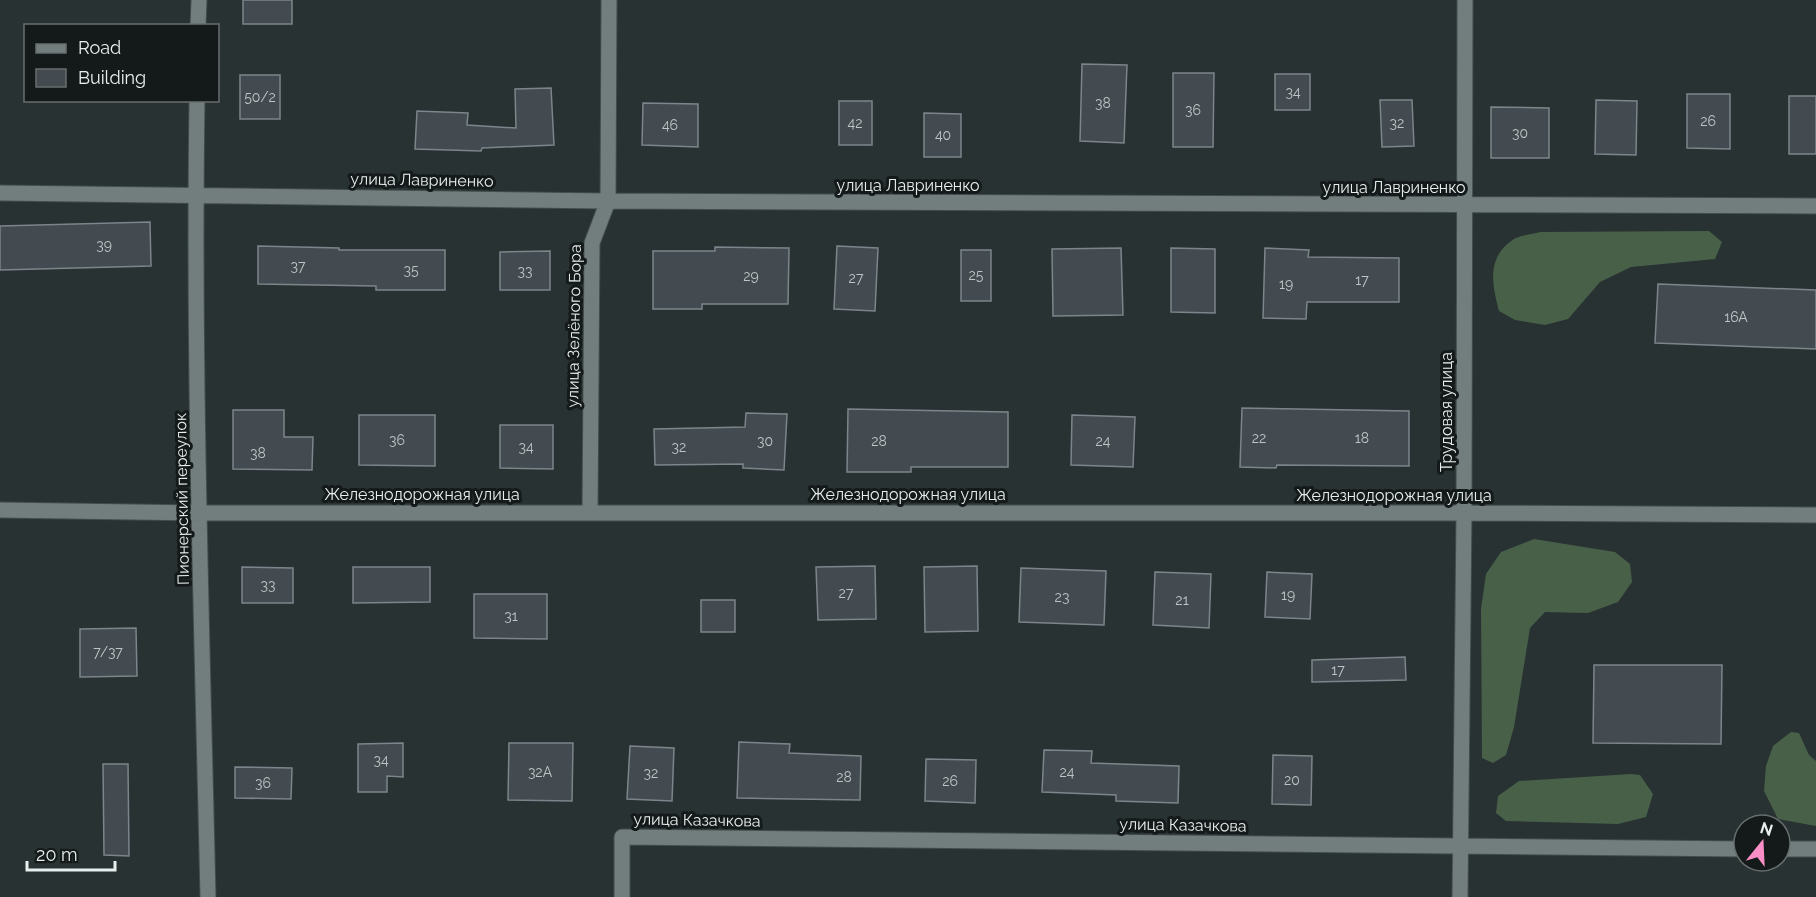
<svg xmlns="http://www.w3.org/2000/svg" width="1816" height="897" font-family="Raleway,sans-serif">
<rect width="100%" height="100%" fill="#283233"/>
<!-- forest -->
<path fill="#496048" d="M1709 231 1722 242 1715 259 1631 267 1600 282 1568 319 1545 325 1515 320 1499 311C1492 284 1486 257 1514 239 1521 235 1533 234 1541 232Z
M1534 539 1615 552 1630 564 1632 582 1618 602 1588 613 1545 612 1530 628 1514 727 1506 755 1493 763 1482 758 1481 609 1486 574 1501 552Z
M1791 732 1799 733 1809 755 1816 761V826L1778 819 1764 791 1766 766 1773 746Z
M1631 774 1640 775 1653 794 1646 817 1618 824 1506 821 1496 813 1498 796 1519 781Z"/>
<!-- building -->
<path fill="#434b50" stroke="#7c858b" stroke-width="1.5" d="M243 0H292V24H243Z
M1082 64 1127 65 1124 143 1080 141Z
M1173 73H1214L1213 147H1173Z
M1275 74H1310V110H1275Z
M240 75H280V119H240Z
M551 88 554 145 482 148 481 151 415 149 417 111 468 113 467 125 516 128 515 89Z
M1687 94H1730V149L1687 148Z
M1789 96H1816V154H1789Z
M1380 100H1412L1414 146 1382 147Z
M1596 100 1637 101 1636 155 1595 154Z
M839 101H872V145H839Z
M643 103 698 104V147L642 145Z
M1491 107 1549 108V158H1491Z
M924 113 961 114V157H924Z
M150 222 151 266 0 270V226Z
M258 246 339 248V250H445V290H376V286L258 284Z
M837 246 878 248 875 311 834 309Z
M715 247 789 248 788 304H702V309H653V251H715Z
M1121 248 1123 315 1053 316 1052 249Z
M1171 248 1215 249V313L1171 312Z
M1265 248 1309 250 1308 257 1399 258V302H1307L1306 319 1263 318Z
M961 250H991V301H961Z
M550 251V290H500V252Z
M1658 284 1816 290V349L1655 343Z
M1242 408 1409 411V466L1277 465 1276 468 1240 467Z
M848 409 1008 412V467H911V472H847Z
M233 410H284V437H313L312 470 233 469Z
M746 413 787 414 784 470 743 468V464L655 465 654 429 745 427Z
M359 415H435V466L359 465Z
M1072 415 1135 417 1133 467 1071 465Z
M500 425H553V469L500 468Z
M875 566 876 619 818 620 816 567Z
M977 566 978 631 925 632 924 567Z
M242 567 293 568V603H242Z
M353 567H430V602L353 603Z
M1021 568 1106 571 1104 625 1019 622Z
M1155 572 1211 574 1209 628 1153 625Z
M1267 572 1312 574 1310 619 1265 617Z
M474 594H547V639L474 638Z
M701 600H735V632H701Z
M136 628 137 676 80 677V629Z
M1405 657 1406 680 1312 682V660Z
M1594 665H1722L1721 744 1593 743Z
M739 742 790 744 789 753 861 756 860 800 737 798Z
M403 743V777L387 776V792H358V744Z
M509 743H573L572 801 508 800Z
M630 746 674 748 672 801 627 799Z
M1044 750 1092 751 1091 763 1179 766 1178 803 1116 801V795L1042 792Z
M1273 755 1312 756 1311 805 1272 804Z
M926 759 976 760 975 803 925 801Z
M103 764H128L129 856 104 855Z
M235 767 292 768 291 799 235 798Z"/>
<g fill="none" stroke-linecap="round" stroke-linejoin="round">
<defs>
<path id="minor" d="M198 26 199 0
M197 100C193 366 202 632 208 897
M0 193 608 201 1816 206
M0 510 200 513H1464L1816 515
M590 512 592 243 608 201 609 0
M1780 849H1816
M622 897V837L1744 849
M1460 897 1464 513 1465 0"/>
</defs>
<!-- minor casing -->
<use href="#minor" stroke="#444d4d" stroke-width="17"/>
<!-- minor -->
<use href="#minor" stroke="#727e7e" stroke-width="15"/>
</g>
<g text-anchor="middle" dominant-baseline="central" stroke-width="6" stroke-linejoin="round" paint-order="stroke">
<!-- number labels -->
<g font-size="14" fill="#bec5c6">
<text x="1293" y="92">34</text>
<text x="260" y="97">50/2</text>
<text x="1103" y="103">38</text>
<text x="1193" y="110">36</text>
<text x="1708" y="121">26</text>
<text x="855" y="123">42</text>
<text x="1397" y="123">32</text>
<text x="670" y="125">46</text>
<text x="1520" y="133">30</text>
<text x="943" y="135">40</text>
<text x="104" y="245">39</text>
<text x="298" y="266">37</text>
<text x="411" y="270">35</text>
<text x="525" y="271">33</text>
<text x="976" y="275">25</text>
<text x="751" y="276">29</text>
<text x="856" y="278">27</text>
<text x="1362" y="280">17</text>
<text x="1286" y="284">19</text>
<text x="1736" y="317">16А</text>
<text x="1259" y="438">22</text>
<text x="1362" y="438">18</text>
<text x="397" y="440">36</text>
<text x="765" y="441">30</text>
<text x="879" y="441">28</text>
<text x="1103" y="441">24</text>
<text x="526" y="447">34</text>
<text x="679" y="447">32</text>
<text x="258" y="453">38</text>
<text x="268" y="585">33</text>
<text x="846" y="593">27</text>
<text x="1288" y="595">19</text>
<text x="1062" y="597">23</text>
<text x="1182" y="600">21</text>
<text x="511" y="616">31</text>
<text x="108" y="652">7/37</text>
<text x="1338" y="670">17</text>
<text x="381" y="760">34</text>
<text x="540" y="772">32А</text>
<text x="1067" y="772">24</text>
<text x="651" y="773">32</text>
<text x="844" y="777">28</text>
<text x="1292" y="780">20</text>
<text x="950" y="781">26</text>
<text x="263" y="783">36</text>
</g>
<!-- street labels -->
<g font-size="16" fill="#e7eeee" stroke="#141919">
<text transform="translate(422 180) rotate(1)">улица Лавриненко</text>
<text x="908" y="185">улица Лавриненко</text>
<text x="1394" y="187">улица Лавриненко</text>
<text transform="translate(574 326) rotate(-89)">улица Зелёного Бора</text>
<text transform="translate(1446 412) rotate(-90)">Трудовая улица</text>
<text x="422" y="494">Железнодорожная улица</text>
<text x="908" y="494">Железнодорожная улица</text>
<text x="1394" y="495">Железнодорожная улица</text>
<text transform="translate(182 499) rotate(-91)">Пионерский переулок</text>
<text transform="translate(697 820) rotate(1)">улица Казачкова</text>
<text transform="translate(1183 825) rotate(1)">улица Казачкова</text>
</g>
</g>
<!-- legend -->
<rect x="24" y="24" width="195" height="78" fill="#141919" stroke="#686e6e" stroke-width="1.5"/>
<rect x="36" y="44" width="30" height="9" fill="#727e7e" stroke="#686e6e" stroke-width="1.5"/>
<text x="78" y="54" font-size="18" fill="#e7eeee">Road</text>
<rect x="36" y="69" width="30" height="18" fill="#434b50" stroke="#686e6e" stroke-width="1.5"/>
<text x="78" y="84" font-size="18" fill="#e7eeee">Building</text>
<!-- north arrow -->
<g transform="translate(1762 843) rotate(18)"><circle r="28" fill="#141919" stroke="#686e6e" stroke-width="1.5"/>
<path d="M0-4.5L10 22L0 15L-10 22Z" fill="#fa8fc7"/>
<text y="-9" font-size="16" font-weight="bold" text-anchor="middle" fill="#e7eeee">N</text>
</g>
<!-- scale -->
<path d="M27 861v9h88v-9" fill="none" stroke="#e7eeee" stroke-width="3"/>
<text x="36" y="861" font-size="18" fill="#e7eeee" stroke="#141919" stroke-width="4.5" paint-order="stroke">20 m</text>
</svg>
